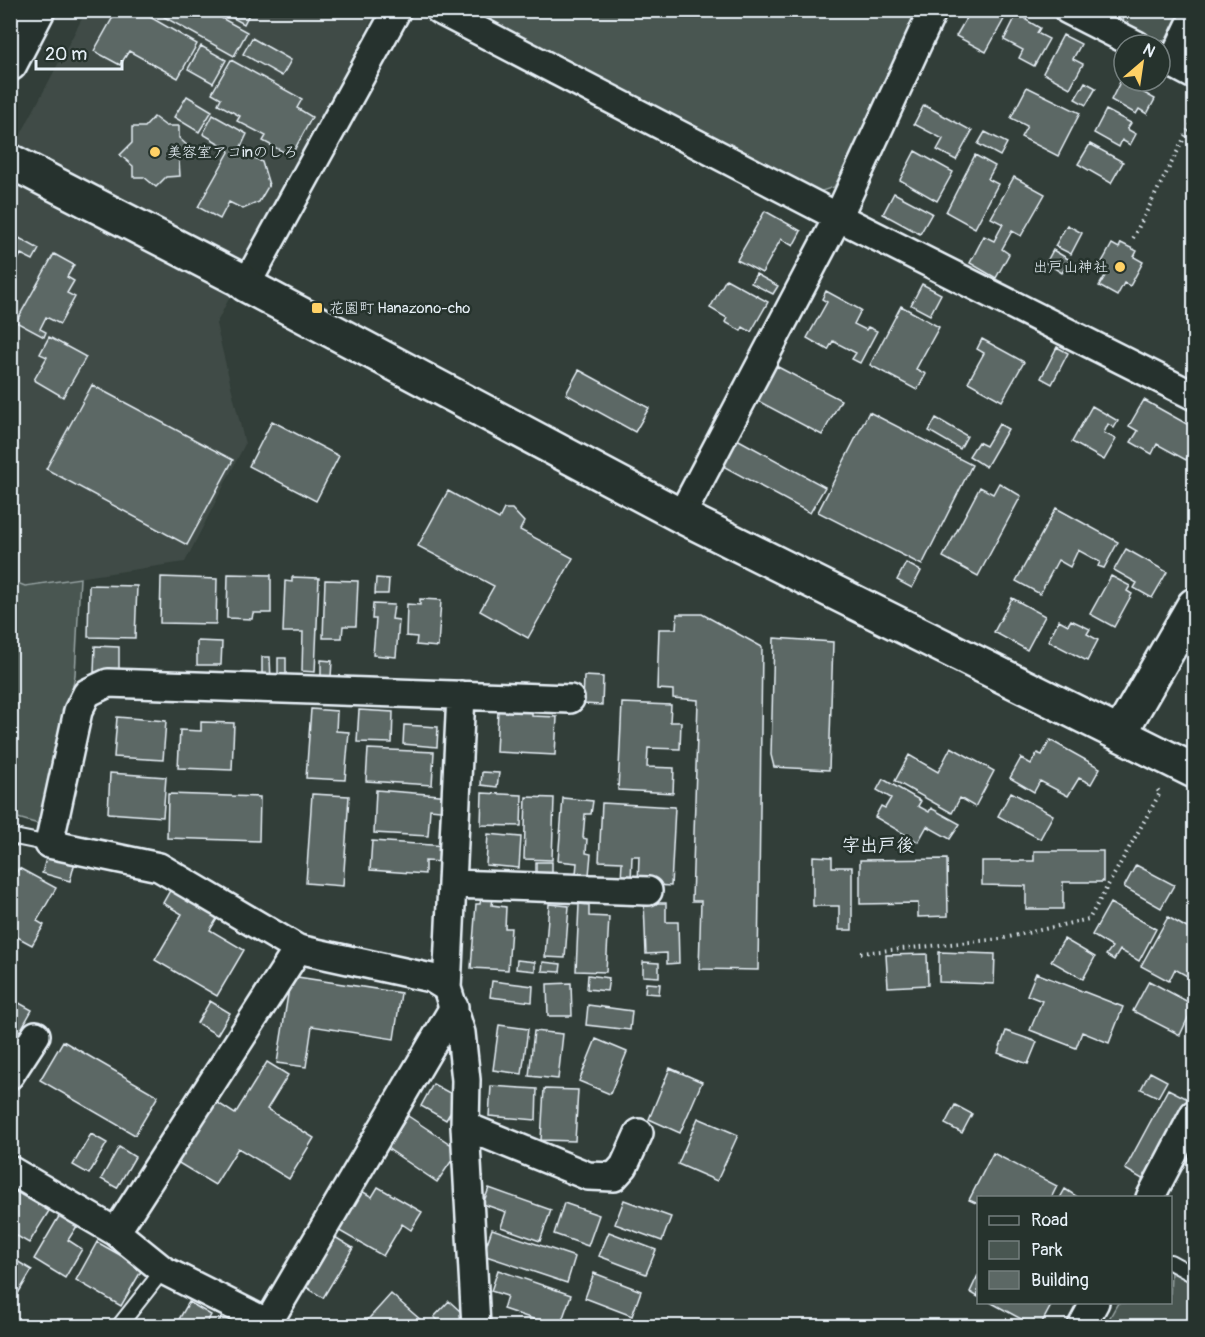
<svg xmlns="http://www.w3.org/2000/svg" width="1205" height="1337" font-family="Pangolin,'Klee One',sans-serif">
<rect width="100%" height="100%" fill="#323e39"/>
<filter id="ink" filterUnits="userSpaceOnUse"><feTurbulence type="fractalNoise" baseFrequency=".0167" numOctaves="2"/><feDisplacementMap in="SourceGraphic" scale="12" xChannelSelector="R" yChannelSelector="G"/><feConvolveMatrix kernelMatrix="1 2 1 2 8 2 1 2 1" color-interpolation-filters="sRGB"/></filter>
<g filter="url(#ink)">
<!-- built -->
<path fill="#3f4b46" d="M86 11H376L216 324 245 444 185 562 24 586 11 580V153Z"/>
<!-- green -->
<path fill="#495651" stroke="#98a4a4" stroke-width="1.5" d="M466 11H924L834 187 819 192Z
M1092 11H1186L1169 39 1155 43Z
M80 578 75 675 48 815 42 825 11 816 10 580 25 586Z
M1171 1270 1194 1283V1326H1105L1118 1303 1170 1302Z"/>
<!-- building -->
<path fill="#5c6865" stroke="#e8f1f8" stroke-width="1.5" d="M117 10H138L197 44 178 78 129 51 120 65 94 51Z
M167 10H207L247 32 234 56 164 17Z
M226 10H251L244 24 224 13Z
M966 10H1009L986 52 956 36 970 12Z
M1019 10 1029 14 1026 20 1040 28 1037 33 1049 39 1034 66 1019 58 1023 50 1004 40Z
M1063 35 1081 44 1073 59 1083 64 1070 88 1043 73Z
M252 38 291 60 282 76 243 54Z
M201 46 226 60 213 83 188 69Z
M231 60 302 99 297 108 312 117 291 156 263 141 266 136 237 121 240 116 218 104 221 98 212 93Z
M1121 80 1155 99 1147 114 1139 109 1136 114 1111 100Z
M1085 82 1096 88 1086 105 1075 99Z
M1027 87 1080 113 1058 156 1021 137 1027 126 1011 118Z
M187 96 212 111 199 132 174 117Z
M924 105 972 131 956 160 937 150 943 139 914 124Z
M1106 110 1131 123 1127 129 1136 134 1130 145 1122 140 1119 147 1094 133Z
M213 115 247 134 240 149 262 162 269 185 259 202 243 209 229 202 220 219 198 207 229 152 227 148 203 134Z
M154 117 166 126H179V138L190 148 179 161 180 176 166 177 156 187 144 177H133V166L120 155 132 143V127H145Z
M985 132 1007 143 1000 156 978 144Z
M1090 144 1123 162 1111 183 1078 164Z
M915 151 953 172 937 201 900 180Z
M975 155 995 166 988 179 998 184 975 228 946 212Z
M1014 177 1045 194 1021 236 1012 231 1002 249 1009 254 996 278 970 263 984 236 994 241 1003 224 991 218Z
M894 193 932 213 920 234 883 214Z
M765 211 801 231 793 246 781 239 762 273 737 260Z
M1067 225 1082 233 1071 254 1055 246Z
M10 233 39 249 33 260 21 254 10 274Z
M1121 243 1137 251 1134 257 1143 262 1130 286 1124 283 1117 296 1099 286 1105 276 1097 271 1112 244 1119 248Z
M1053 250 1070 260 1062 273 1046 263Z
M54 254 74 265 67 277 74 281 67 293 75 297 60 324 46 317 40 329 46 332 44 337 16 322Z
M756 274 778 286 773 294 751 283Z
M726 279 768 302 751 332 743 327 741 331 725 322 727 318 710 308Z
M922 284 941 294 930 315 911 305Z
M826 291 861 310 854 324 866 330 868 327 877 331 860 363 852 359 856 353 833 341 828 350 807 338 827 302 822 299Z
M901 306 939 327 916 369 926 374 917 390 870 365Z
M49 337 86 357 63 397 34 380 47 357 40 354Z
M982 339 1024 362 1002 401 968 382 984 353 977 349Z
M1057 347 1068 353 1052 384 1041 378Z
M776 366 841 400 822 435 758 401Z
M579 370 649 408 635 432 566 394Z
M92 385 233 460 187 545 46 469Z
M1144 400 1194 428V444L1186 460 1157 444 1152 454 1131 442 1138 431 1129 426Z
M1092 406 1118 421 1114 428 1108 424 1104 433 1116 439 1104 460 1072 442Z
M869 412 972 465 922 565 818 512Z
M936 418 967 436 960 449 929 431Z
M272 421 339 456 316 501 249 466Z
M999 424 1008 429 986 467 969 456 978 442 986 446Z
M737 439 825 487 810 513 723 466Z
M999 483 1021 496 978 576 943 557 980 487 993 494Z
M448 491 499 519 504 509H512L524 522 520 530 573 558 528 638 480 611 494 586 418 546Z
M1056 508 1118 542 1104 568 1098 566 1100 562 1078 550 1070 567 1058 560 1040 594 1016 581Z
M1126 549 1167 572 1152 598 1134 588 1137 583 1114 570Z
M906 563 921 571 912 588 897 580Z
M228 574 271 575V613H253L252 619 227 618Z
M1111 576 1130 586 1127 591 1132 594 1114 627 1090 614Z
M161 577 217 579 216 624 160 623Z
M292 577 319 578 315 672 302 671 303 632H283L285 581 292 582Z
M376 578 389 579 388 594H375Z
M325 580 358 581 356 626H343L342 638H323Z
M89 585 137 586 135 638 88 637Z
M1012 598 1045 616 1027 650 994 632Z
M420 599 441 600 438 647 416 645 417 637 406 636 407 604 420 605Z
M373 604 394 605 392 619 399 620 396 657 373 655 376 619H372Z
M677 614H702L762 647 758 970 699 969 701 901H692L698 700 673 698V690L657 689 659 629H676Z
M1059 620 1068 625 1071 620 1090 629 1087 634 1098 640 1087 661 1048 641Z
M774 638 833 642 829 770 774 767 771 755Z
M197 641 222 642 221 665H197Z
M95 646 119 647V672H94Z
M262 657H270L271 681H262Z
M278 658H286V681H278Z
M321 660 332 661 331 677H321Z
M584 676 603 677 602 705 583 704Z
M622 703 671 705 670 722H681L680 749 648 748 647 767 674 768 673 793 618 790Z
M311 709 337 711 336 731 349 732 345 780 306 778Z
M359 710 393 712 392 743 357 742Z
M498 710 532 711V716L557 717 555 755 496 752Z
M117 717 166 721 163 760 114 757Z
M201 722 234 723 232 770 178 768 180 730 201 731Z
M404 725 438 727 437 747 403 744Z
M1050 740 1100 768 1091 784 1079 778 1068 796 1040 781 1034 792 1010 778 1021 758 1031 764 1037 753 1042 755Z
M951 747 994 771 975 807 960 798 952 813 895 781 909 755 938 772Z
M368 749 434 752 432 785 366 781Z
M482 772 499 773 497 787 481 785Z
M110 773 166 777 163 817 108 813Z
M883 779 921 801 918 806 929 812 931 808 960 824 950 839 927 826 918 842 875 817 881 806 885 808 891 798 877 790Z
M376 790 452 796 451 811 430 809 428 836 374 833Z
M1011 792 1053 815 1040 839 998 816Z
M482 793 522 795 521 826 481 825Z
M168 794 260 797 259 841 167 838Z
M312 794 349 796 343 886 306 883Z
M526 797 554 798 552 860 524 859Z
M563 798 593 801 591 814H585L583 838 587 839 586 853 591 854 589 875 576 874 577 863 558 861Z
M602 803 675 807 671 886 638 884 639 856H632L631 881 621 880 622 862 599 861Z
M488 834 521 837 519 868 486 865Z
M372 841 446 846 444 862 425 861V874L370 870Z
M1034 851H1103V882H1063V909H1026V886L982 885V861H1034Z
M47 855 75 862 70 881 42 873Z
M813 856 832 857V867H852V930H839V906H813Z
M947 859 948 916 918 917V903L860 904V860Z
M536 862H552V877L536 876Z
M1136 865 1174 885 1161 908 1124 887Z
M19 868 56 888 37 921 44 925 32 945 10 933V883Z
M172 887 220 914 210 930 244 950 217 996 155 960 182 914 163 903Z
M481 898 493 899 492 905 506 907 505 928H511L508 970 471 968 476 904H480Z
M644 903H666V922H678L679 963 667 964V953L646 954Z
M1110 903 1156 929 1139 961 1120 950 1114 960 1106 955 1112 947 1092 935Z
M549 904 569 906 565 958 545 957Z
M579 904 589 905V916L609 917 606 972 576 971Z
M1168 917 1194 932V980L1175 969 1169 981 1141 966Z
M1064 939 1095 957 1083 979 1051 961Z
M939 952 995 954 994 984 939 982Z
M927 954 928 985 888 987 886 955Z
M517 960 535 962V971L516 969Z
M543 962 561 964 560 972 542 971Z
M643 962 659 963V977L643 976Z
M1036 973 1123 1007 1109 1043 1082 1032 1076 1048 1030 1030 1042 1001 1027 995Z
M588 975 609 978 607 991 587 989Z
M291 976 401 993 394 1039 312 1026 306 1067 277 1063Z
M492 981 533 986 532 1002 490 997Z
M1149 981 1194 1005 1180 1035 1133 1011Z
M571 983 572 1016H548L547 984Z
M646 983 660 984 659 994 645 993Z
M10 998 32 1010 20 1031 10 1026Z
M210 1001 230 1013 217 1035 197 1023Z
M588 1005 632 1011 630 1030 586 1025Z
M499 1025 528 1029 522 1074 493 1070Z
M534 1031 563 1034 558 1079 529 1076Z
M1006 1031 1037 1042 1028 1064 998 1053Z
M596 1039 627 1052 610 1094 579 1081Z
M63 1041 158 1096 135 1135 40 1080Z
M267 1062 288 1075 267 1109 314 1138 289 1179 238 1148 215 1185 177 1162 215 1101 235 1114Z
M670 1068 702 1082 680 1133 649 1119Z
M1150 1072 1167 1081 1158 1097 1141 1089Z
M433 1084 459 1098 446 1120 421 1106Z
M491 1086 537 1089 536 1120 489 1116Z
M544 1089 578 1090 575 1141 541 1140Z
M1168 1089 1188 1099 1144 1180 1125 1169Z
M955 1105 972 1114 962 1133 945 1124Z
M408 1116 459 1150 437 1182 387 1148Z
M698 1118 738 1135 717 1181 678 1164Z
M91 1134 107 1143 89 1174 73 1165Z
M119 1147 135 1157 117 1188 101 1179Z
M993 1153 1057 1186 1051 1198H978V1204L969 1200Z
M378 1187 422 1212 411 1230 402 1224 383 1256 336 1229 360 1190 372 1197Z
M489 1188 551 1210 540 1241 501 1227 506 1212 483 1204Z
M1065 1189 1079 1198H1060Z
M13 1190 49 1211 29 1243 10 1232V1194Z
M624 1200 671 1217 662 1241 615 1224Z
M564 1203 599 1215 588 1246 554 1234Z
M61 1213 79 1223 68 1240 82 1249 65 1278 34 1259Z
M492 1229 575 1257 567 1283 483 1255Z
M609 1232 656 1250 646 1274 599 1256Z
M330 1234 353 1248 323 1298 300 1283Z
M97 1242 143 1268 121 1306 76 1280Z
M10 1257 32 1270 10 1307Z
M498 1270 571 1295 560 1326H554L503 1309 507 1296 491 1291Z
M594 1273 641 1291 632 1316 585 1298Z
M978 1275V1297L970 1292Z
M391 1294 422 1321 417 1326H362Z
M449 1301 472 1322 468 1326H445L434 1317Z
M189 1302 211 1315 205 1326H175Z
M990 1302H1053L1040 1326H1034Z
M227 1310 244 1322 240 1326H215Z"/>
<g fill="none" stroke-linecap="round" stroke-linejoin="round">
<defs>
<path id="lane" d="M10 836 49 844
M1170 1262 1194 1275
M119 1326 163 1270"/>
<path id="street" d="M439 10 838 217 1194 396
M1068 10 1137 45
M1160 57 1194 75
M1172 63 1194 17
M246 285 397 10
M681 516 838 217 933 10
M461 695 447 988 461 1033 466 1080 465 1126 476 1326
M452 884 648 891
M447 988 431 978 298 949 159 867 49 844 78 711 87 693 108 683 570 699
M10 1075 36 1035
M465 1126 588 1176 614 1177 624 1166 639 1133
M10 1170 116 1232 163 1270 268 1323 454 1007
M1150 1198 1194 1114
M116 1232 298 949
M1082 1326 1095 1302"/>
<path id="secondary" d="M10 161 239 279 246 285 681 516 1194 771
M1120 733 1194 605"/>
<path id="highway" d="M10 64 38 10"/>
</defs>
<!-- lane casing -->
<use href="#lane" stroke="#e8f1f8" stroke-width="18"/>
<!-- street casing -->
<use href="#street" stroke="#e8f1f8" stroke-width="32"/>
<!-- secondary casing -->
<use href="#secondary" stroke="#e8f1f8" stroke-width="38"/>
<!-- highway casing -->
<use href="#highway" stroke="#e8f1f8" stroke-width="38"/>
<!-- path -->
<path stroke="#e8f1f8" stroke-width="4" stroke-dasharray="1.5 4.5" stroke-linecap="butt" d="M1133 238 1194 119
M861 953 1000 939 1089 919 1160 793 1157 789"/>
<!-- lane -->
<use href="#lane" stroke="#26332d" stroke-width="14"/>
<!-- street -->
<use href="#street" stroke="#26332d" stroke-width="27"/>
<!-- secondary -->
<use href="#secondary" stroke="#26332d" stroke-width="33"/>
<!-- highway -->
<use href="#highway" stroke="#26332d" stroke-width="33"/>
</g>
</g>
<!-- markers -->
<g fill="#ffd166" stroke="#26332d" stroke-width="2">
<circle cx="155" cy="152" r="6"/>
<circle cx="1120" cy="267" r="6"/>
<rect x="311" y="302" width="12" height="12" rx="3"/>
</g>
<g text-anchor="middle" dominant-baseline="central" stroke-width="5" stroke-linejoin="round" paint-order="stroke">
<!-- poi labels -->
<g font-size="15" fill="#e8f1f8" stroke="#26332d" text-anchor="start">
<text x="167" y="152">美容室アコinのしろ</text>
<text x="1108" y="267" text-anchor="end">出戸山神社</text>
<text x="329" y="308">花園町 Hanazono-cho</text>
</g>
<!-- quarter labels -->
<g font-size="18" font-weight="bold" fill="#e8f1f8" stroke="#26332d">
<text x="878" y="845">字出戸後</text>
</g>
</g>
<!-- margin -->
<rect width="1205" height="1337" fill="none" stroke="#26332d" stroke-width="36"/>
<rect x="18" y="18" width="1169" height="1301" fill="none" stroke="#e8f1f8" stroke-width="2" filter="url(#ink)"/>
<!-- legend -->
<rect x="977" y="1196" width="195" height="108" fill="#26332d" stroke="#747f7e" stroke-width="1.5"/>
<rect x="989" y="1216" width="30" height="9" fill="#26332d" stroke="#747f7e" stroke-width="1.5"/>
<text x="1031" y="1226" font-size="18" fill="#e8f1f8">Road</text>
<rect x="989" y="1241" width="30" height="18" fill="#495651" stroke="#747f7e" stroke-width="1.5"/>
<text x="1031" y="1256" font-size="18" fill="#e8f1f8">Park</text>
<rect x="989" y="1271" width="30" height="18" fill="#5c6865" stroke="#747f7e" stroke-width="1.5"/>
<text x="1031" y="1286" font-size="18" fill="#e8f1f8">Building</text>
<!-- north arrow -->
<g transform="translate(1142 63) rotate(29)"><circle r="28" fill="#26332d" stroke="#747f7e" stroke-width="1.5"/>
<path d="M0-4.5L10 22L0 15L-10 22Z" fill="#ffd166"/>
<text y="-9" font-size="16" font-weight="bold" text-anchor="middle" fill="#e8f1f8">N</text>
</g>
<!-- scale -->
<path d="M36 60v9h86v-9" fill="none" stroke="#e8f1f8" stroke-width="3"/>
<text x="45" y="60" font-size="18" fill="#e8f1f8" stroke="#26332d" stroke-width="4.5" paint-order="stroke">20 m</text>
</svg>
